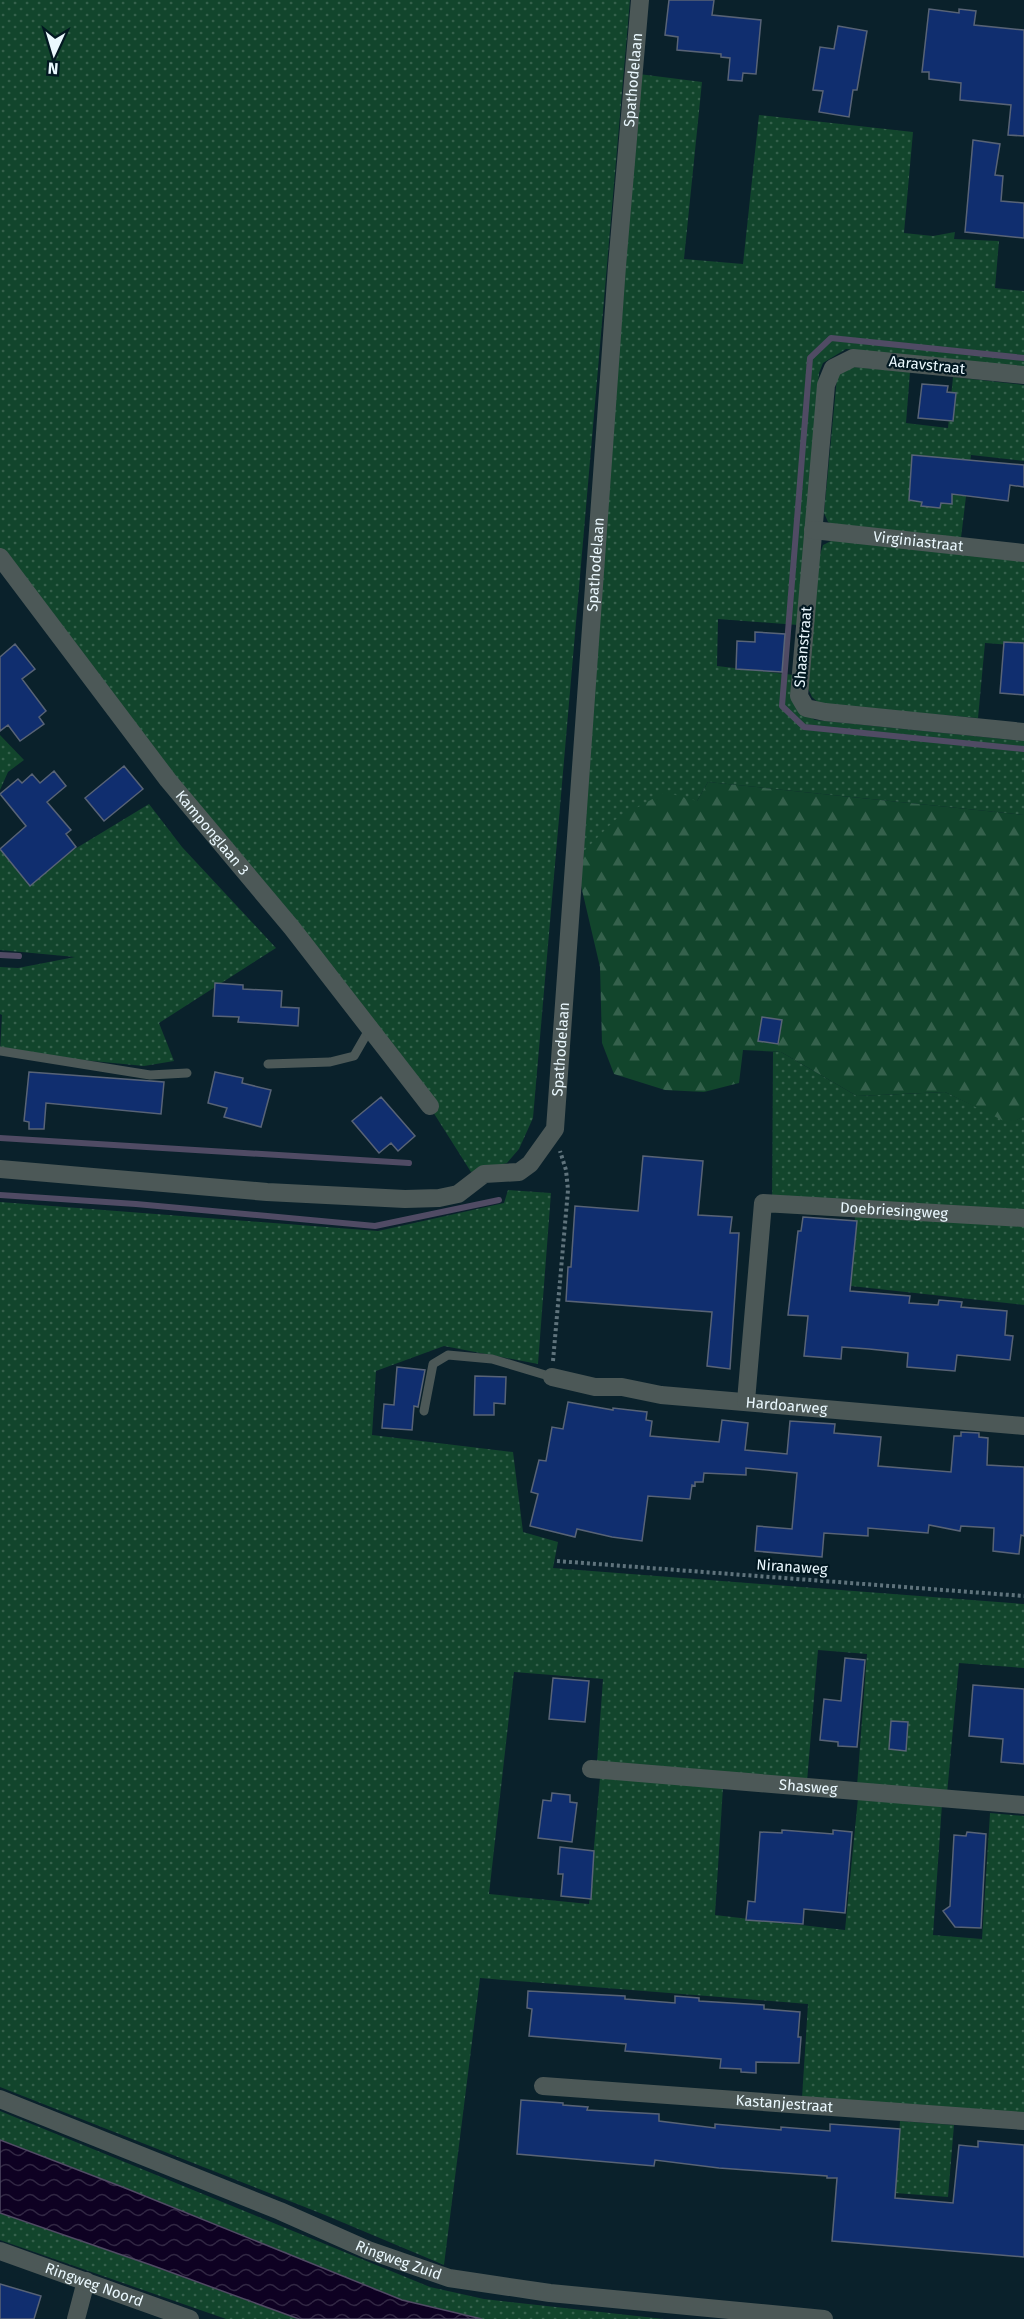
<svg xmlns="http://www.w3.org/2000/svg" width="1024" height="2319" font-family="'Fira Sans',sans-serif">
<defs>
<pattern id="grass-dots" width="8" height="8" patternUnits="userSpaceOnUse" patternTransform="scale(1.5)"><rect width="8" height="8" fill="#12452c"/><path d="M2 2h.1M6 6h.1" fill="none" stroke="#35614c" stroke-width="1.8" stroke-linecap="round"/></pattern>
<pattern id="forest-firs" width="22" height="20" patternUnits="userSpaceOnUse" patternTransform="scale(1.5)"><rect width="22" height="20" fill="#12452c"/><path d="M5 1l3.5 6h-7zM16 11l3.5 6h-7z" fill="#35614c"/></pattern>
<pattern id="water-waves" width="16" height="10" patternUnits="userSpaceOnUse" patternTransform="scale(1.5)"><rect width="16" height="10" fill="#0e0122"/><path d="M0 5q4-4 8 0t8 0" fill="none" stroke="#312743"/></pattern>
</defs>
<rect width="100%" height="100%" fill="#0a212b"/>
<!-- grass -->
<path fill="url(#grass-dots)" d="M0 0H630L533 1118 519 1149 507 1163 471 1172 409 1074 0 555Z
M639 74 702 82 684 259 743 264 759 115 913 132 904 233 933 236 955 232 954 239 999 241 995 288 1024 291V367L846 349 823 363 819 373 798 625 718 619 717 666 794 675 805 714 815 720 1024 741V815L708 782 697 801 575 860Z
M854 367 910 372 906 423 948 428 953 377 1024 385V461L971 455 961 538 836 526 828 522 824 513 837 377 844 369Z
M835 539 1024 560V646L985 643 978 718 821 705 812 697 807 686 819 558 823 545Z
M0 735 24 760 8 772 0 790Z
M149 804 182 847 276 948 159 1023 174 1061 144 1066 0 1052 2 1015 0 1014V967L18 968 75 957 0 950V848L27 878Z
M773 1052H781L857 1096 945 1092 1010 1123 1024 1116V1305L851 1286 855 1217 772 1212Z
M508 1190 551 1193 538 1364 444 1346 376 1371 372 1435 513 1452 523 1532 558 1542 553 1568 1024 1604V1668L959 1663 947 1794 857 1786 867 1654 818 1650 807 1782 597 1762 603 1679 514 1672 489 1894 589 1904 600 1778 723 1787 715 1915 845 1930 858 1798 942 1804 933 1935 982 1939 990 1813 1024 1816V2115L802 2098 808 2004 480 1978 444 2265 325 2215 0 2087V1202L378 1231 504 1203Z
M0 2111 430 2287 484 2299 664 2319H482L402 2300 125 2188 0 2140Z
M900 2121 954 2125 948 2197 895 2193Z
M0 2213 151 2265 299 2319H226L0 2240Z"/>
<!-- forest -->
<path fill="url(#forest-firs)" d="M708 782 1024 815V1116L1010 1124 945 1092 857 1096 781 1052 743 1050 739 1083 704 1092 665 1090 614 1074 602 1043 600 967 575 860 615 820 665 792 697 801Z"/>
<!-- water -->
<path fill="url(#water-waves)" stroke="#504b64" stroke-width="1.5" d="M0 2140 125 2188 402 2300 482 2319H299L151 2265 0 2213Z"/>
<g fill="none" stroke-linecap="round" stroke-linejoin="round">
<!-- stream -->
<path stroke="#504b64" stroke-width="6" d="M1024 358 831 338 810 358 782 706 804 727 1024 749
M0 955 19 956
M0 1138 409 1163
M0 1195 136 1204 375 1226 499 1200"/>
</g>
<!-- building -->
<path fill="#102e6f" stroke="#586376" stroke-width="1.5" d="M669 0H714L712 15 761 20 756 74 743 73 742 81 728 80 730 58 721 57V54L677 50 678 37 665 35Z
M929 9 959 13V9L976 11 974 25 1024 30V136L1008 135 1011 105 960 100 961 83 929 79V72H922Z
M838 26 867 31 857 90H853L849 117 819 112 823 91 813 90 820 47 834 49Z
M973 140 1000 144 995 175 1003 176 1001 201 1024 203V238L965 232Z
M922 384 948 386 947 392 956 393 953 421 918 418Z
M912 455 1024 465V487L1010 485 1008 501 952 494V504L941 503 940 508 921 506 922 502 909 500Z
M755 632 785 634 782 672 736 669 737 641 755 642Z
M1004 642 1024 643V695L1000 693Z
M15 644 35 669 22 679 46 711 39 717 44 724 20 741 8 725 0 731V657Z
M124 766 143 789 104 821 85 798Z
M54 771 66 786 47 802 71 830 66 834 76 847 30 886 0 849 26 826 0 794 18 779 22 783 32 774 40 783Z
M215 983 243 985V989L282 991 281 1007 299 1008 298 1026 238 1022 239 1017 213 1016Z
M762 1017 782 1020 778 1044 758 1041Z
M29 1072 164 1082 161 1114 46 1103 44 1129H29V1122L24 1121Z
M215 1072 243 1078 242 1083 271 1090 261 1127 224 1117 227 1108 208 1103Z
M381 1097 415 1136 398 1151 391 1143 379 1153 352 1121Z
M643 1156 703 1161 698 1215 732 1217 730 1233H739L730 1369 707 1366 712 1312 566 1301 568 1267H571L575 1206 638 1211Z
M803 1217 857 1221 850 1291 910 1296 909 1303 938 1305 939 1300 962 1302 961 1307 1007 1311 1005 1335 1013 1336 1010 1360 957 1355 955 1371 907 1367 908 1353 869 1349 842 1347 841 1359 804 1356 808 1316 788 1315 798 1231H801Z
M397 1367 425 1370 418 1407 414 1406 412 1430 382 1428 384 1404 394 1405Z
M475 1376 506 1377 505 1404 494 1403V1415H474Z
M568 1402 613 1410V1408L647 1412 646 1420 652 1421 650 1436 719 1442 722 1420 748 1423 745 1450 787 1454 790 1421 835 1424 834 1433 881 1437 878 1466 951 1472 954 1436H961V1432L979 1433V1437L988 1438 987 1465 1024 1467V1536L1021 1535 1019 1554 993 1551 994 1528 961 1526 960 1531 929 1525 928 1533 868 1528V1536L824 1533 822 1557 755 1551 757 1526 792 1529 797 1473 746 1468V1475L704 1473 703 1482H695V1486L692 1485 690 1499 648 1496 642 1541 612 1537 577 1529 575 1537 530 1526 538 1494 531 1492 539 1460 546 1461 552 1427 563 1429Z
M845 1658 865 1660 857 1747 838 1746V1742L820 1740 824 1699 841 1701Z
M553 1678 589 1681 585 1722 549 1719Z
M973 1685 1024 1689V1764L1001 1762 1003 1739 969 1736Z
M891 1721 908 1722 906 1751 889 1749Z
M552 1793 570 1795V1802L577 1803 572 1842 538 1838 543 1800 551 1801Z
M782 1830 833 1834V1830L852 1832 845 1913 804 1909 803 1924 746 1920 748 1901 755 1902 760 1832 782 1833Z
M967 1832 986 1834 981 1928 955 1927 943 1911 950 1906 954 1835 966 1836Z
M560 1847 594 1851 591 1899 561 1896 563 1874H558Z
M528 1991 625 1996V1999L675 2003V1996L699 1998V2001L764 2005V2009L800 2012 798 2037H801L799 2063 756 2062V2073L741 2072V2069L720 2068 721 2059 625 2051 626 2044 529 2036 532 2009 527 2008Z
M521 2100 563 2103V2105L588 2107 587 2110 659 2114V2121L715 2128V2124L781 2130V2127L830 2131V2124L900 2129 895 2198 953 2203 959 2145 978 2147V2141L1024 2145V2257L832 2241 837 2178H827V2176L719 2168 655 2160 654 2166 517 2154Z
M0 2284 41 2296 34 2319H0Z"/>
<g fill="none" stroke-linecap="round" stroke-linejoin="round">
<!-- path -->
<path stroke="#5f737c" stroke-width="4" stroke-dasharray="3 3" stroke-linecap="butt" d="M553 1361 568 1190 566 1170 560 1151
M557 1561 1024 1596"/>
<!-- service -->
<path stroke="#4c5857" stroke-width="9" d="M0 1051 150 1075 187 1073
M268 1064 330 1062 354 1056 369 1030
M424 1411 433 1364 448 1355 492 1359 552 1377"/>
<!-- minor -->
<g stroke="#4c5857" stroke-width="18">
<path d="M1024 375 853 358 833 368 826 385 799 696 806 708 825 712 1024 732"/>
<path id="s1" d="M813 530 1024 553"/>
<path id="s2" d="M0 557 168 780 292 928 430 1106"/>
<path id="s3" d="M0 1169 267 1192 405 1199 439 1198 458 1194 484 1174 519 1172 530 1164 555 1129 617 266 640 0"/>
<path id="s4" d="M552 1377 595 1387H622L661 1395 1024 1426"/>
<path id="s5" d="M746 1401 763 1203 1024 1218"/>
<path id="s6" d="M591 1769 1024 1805"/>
<path id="s7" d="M543 2086 1024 2121"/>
<path d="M76 2319 86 2281"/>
</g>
<!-- tertiary -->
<g stroke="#4c5857" stroke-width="18">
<path id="s8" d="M0 2099 280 2211 368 2250 449 2278 550 2293 824 2319"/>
<path id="s9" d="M0 2251 190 2319"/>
</g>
</g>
<g text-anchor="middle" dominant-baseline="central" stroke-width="4.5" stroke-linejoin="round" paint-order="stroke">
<!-- street labels -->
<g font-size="15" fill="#eaf8fe" stroke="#021821">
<text stroke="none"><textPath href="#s3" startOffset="1636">Spathodelaan</textPath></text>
<text transform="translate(927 365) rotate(6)">Aaravstraat</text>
<text stroke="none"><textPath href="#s1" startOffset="106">Virginiastraat</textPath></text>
<text stroke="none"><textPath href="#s3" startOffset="1150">Spathodelaan</textPath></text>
<text transform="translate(803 647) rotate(-85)">Shaanstraat</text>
<text stroke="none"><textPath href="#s2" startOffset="348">Kamponglaan 3</textPath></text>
<text stroke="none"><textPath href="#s3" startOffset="664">Spathodelaan</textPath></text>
<text stroke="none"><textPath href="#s5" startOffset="330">Doebriesingweg</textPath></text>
<text stroke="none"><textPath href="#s4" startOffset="237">Hardoarweg</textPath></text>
<text transform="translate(792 1567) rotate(4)">Niranaweg</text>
<text stroke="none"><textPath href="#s6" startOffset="218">Shasweg</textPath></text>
<text stroke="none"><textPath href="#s7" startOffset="242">Kastanjestraat</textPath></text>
<text stroke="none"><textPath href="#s8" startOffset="430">Ringweg Zuid</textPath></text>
<text stroke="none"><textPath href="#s9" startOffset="100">Ringweg Noord</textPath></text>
</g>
</g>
<!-- north arrow -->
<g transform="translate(54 54) rotate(184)" stroke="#021821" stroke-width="4.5" paint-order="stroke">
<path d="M0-4.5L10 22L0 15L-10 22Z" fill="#eaf8fe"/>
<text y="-9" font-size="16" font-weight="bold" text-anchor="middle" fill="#eaf8fe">N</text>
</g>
</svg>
